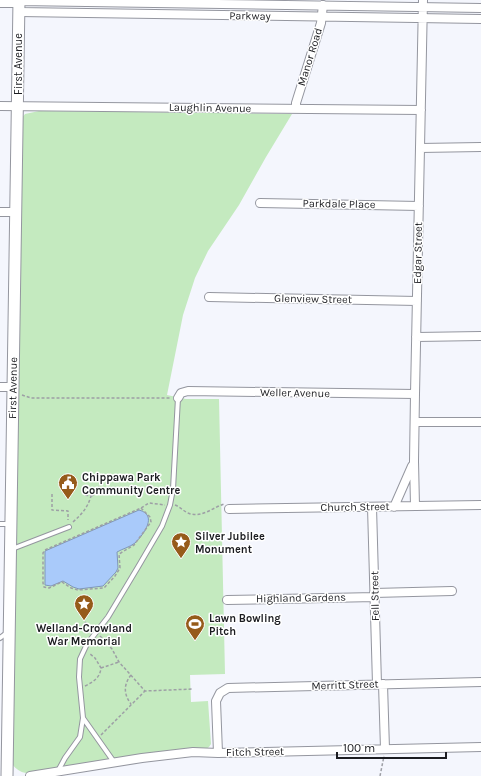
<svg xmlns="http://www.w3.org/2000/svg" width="481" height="776" font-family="Karla,sans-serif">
<rect width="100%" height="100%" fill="#f4f6fd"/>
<!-- green -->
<path fill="#c4eabf" d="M39 111 292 114 266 157 239 205 208 251 195 278 183 315 167 395 186 399H219L225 674 190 675 191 702 208 701 211 744 209 747 206 749 88 763 26 773C20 772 16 769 12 764L22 118 25 114Z"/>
<!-- water -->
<path fill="#a9cafa" stroke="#7e96b9" d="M139 510C158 515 144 534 135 543 130 547 122 549 117 552L118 568 116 572 103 586 79 589 73 587 63 581 51 586 45 585V551Z"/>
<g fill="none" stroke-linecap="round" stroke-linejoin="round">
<defs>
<path id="lane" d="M0 524H10
M12 549 69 527
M0 638 8 632
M114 762 83 718 79 677 80 659 87 644 108 617 138 567 162 526 170 505 173 489 178 398
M58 771 65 758 80 737 83 718"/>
<path id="street" d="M19 1 481 8
M0 3H19
M19 12 481 19
M0 106 421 110
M296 109V103L321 23 323 5
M420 148 481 147
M260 203 419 206
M0 212H16
M209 297 417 301
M416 337 481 336
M0 387H12
M178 398 181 393 188 391 415 394
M415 422H481
M415 506 414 461 415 394 423 0
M372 507 377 684
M394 507 412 466
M229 509 481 505
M374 593 452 591
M227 600 375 597
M383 684 385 749
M218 753 216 701 220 693 228 688 481 682
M30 776 142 758 193 752 218 753 481 747"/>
<path id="secondary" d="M7 776 19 0"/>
</defs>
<!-- lane casing -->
<use href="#lane" stroke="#94969f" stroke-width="6"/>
<!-- street casing -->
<use href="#street" stroke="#94969f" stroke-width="10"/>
<!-- secondary casing -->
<use href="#secondary" stroke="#94969f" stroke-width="13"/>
<!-- path -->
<path stroke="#9d9fa5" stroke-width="1.5" stroke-dasharray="3 2" stroke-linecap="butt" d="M22 395 31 398H170
M52 494V510L68 511V520
M91 496 94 495 108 473
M175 505C181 507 185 513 191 514 203 517 214 507 224 504
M141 508 150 517 151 522 134 545 119 554 120 568 115 576 104 588 78 590 71 588 62 582 49 588 44 587 43 583V553L45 550 141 508 149 503 165 505
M73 522C82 514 88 507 91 496L84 495
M85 622 93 629
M100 636 112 649 119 662 145 691 193 689
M101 668 119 662
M131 675C123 685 124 695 131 704
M85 686C93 682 100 678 101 668L95 658 89 653
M101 735 145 691
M380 776 384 756"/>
<!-- lane -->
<use href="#lane" stroke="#fff" stroke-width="4"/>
<!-- street -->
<use href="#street" stroke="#fff" stroke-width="8"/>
<!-- secondary -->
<use href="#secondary" stroke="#fff" stroke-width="11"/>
</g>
<!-- icons -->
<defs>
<symbol id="civic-pin" viewBox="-11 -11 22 30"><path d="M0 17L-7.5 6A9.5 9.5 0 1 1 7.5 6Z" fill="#965b1a" stroke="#fff"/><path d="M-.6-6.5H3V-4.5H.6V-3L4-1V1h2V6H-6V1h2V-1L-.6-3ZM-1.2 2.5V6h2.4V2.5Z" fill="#fff"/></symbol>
<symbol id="sight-pin" viewBox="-11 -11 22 30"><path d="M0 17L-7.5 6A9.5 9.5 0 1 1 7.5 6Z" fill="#965b1a" stroke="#fff"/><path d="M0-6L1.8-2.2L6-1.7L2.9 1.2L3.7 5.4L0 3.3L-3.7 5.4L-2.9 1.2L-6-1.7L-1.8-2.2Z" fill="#fff"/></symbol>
<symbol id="stadium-pin" viewBox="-11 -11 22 30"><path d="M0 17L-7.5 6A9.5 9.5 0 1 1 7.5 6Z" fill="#965b1a" stroke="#fff"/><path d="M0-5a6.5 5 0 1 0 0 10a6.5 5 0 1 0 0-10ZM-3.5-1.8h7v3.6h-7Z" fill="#fff"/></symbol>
</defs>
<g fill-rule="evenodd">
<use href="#civic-pin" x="57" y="472" width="22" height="30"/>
<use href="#sight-pin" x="170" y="531" width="22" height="30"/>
<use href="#sight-pin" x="73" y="593" width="22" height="30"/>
<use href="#stadium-pin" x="184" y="613" width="22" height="30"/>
</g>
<g text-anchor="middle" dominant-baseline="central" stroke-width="3" stroke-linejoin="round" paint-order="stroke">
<!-- street labels -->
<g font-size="11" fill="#1b1c20" stroke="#fff">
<text transform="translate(250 16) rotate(1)">Parkway</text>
<text transform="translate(310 57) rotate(-73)">Manor Road</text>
<text transform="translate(18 64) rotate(-90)">First Avenue</text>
<text transform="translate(210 108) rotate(1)">Laughlin Avenue</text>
<text transform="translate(339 204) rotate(1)">Parkdale Place</text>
<text transform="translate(418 253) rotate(-89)">Edgar Street</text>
<text transform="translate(313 299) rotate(1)">Glenview Street</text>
<text transform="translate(13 388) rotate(-89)">First Avenue</text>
<text transform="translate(295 393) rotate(1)">Weller Avenue</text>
<text transform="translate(355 507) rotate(-1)">Church Street</text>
<text transform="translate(375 596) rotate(-91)">Fell Street</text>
<text transform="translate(301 598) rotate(-1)">Highland Gardens</text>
<text transform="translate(345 685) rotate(-2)">Merritt Street</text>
<text transform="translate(255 752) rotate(-1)">Fitch Street</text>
</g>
<!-- poi labels -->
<g font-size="11" font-weight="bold" fill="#1b1c20" stroke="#fff" text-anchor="start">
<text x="82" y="477">Chippawa Park<tspan x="82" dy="13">Community Centre</tspan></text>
<text x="195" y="536">Silver Jubilee<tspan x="195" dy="13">Monument</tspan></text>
<text x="209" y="618">Lawn Bowling<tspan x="209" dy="13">Pitch</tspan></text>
<text x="84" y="628" text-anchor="middle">Welland-Crowland<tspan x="84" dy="13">War Memorial</tspan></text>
</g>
</g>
<!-- scale -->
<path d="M337 752v6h109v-6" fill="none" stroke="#1b1c20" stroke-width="2"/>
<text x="343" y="752" font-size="12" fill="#1b1c20" stroke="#ffffff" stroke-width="3" paint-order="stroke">100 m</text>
</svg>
